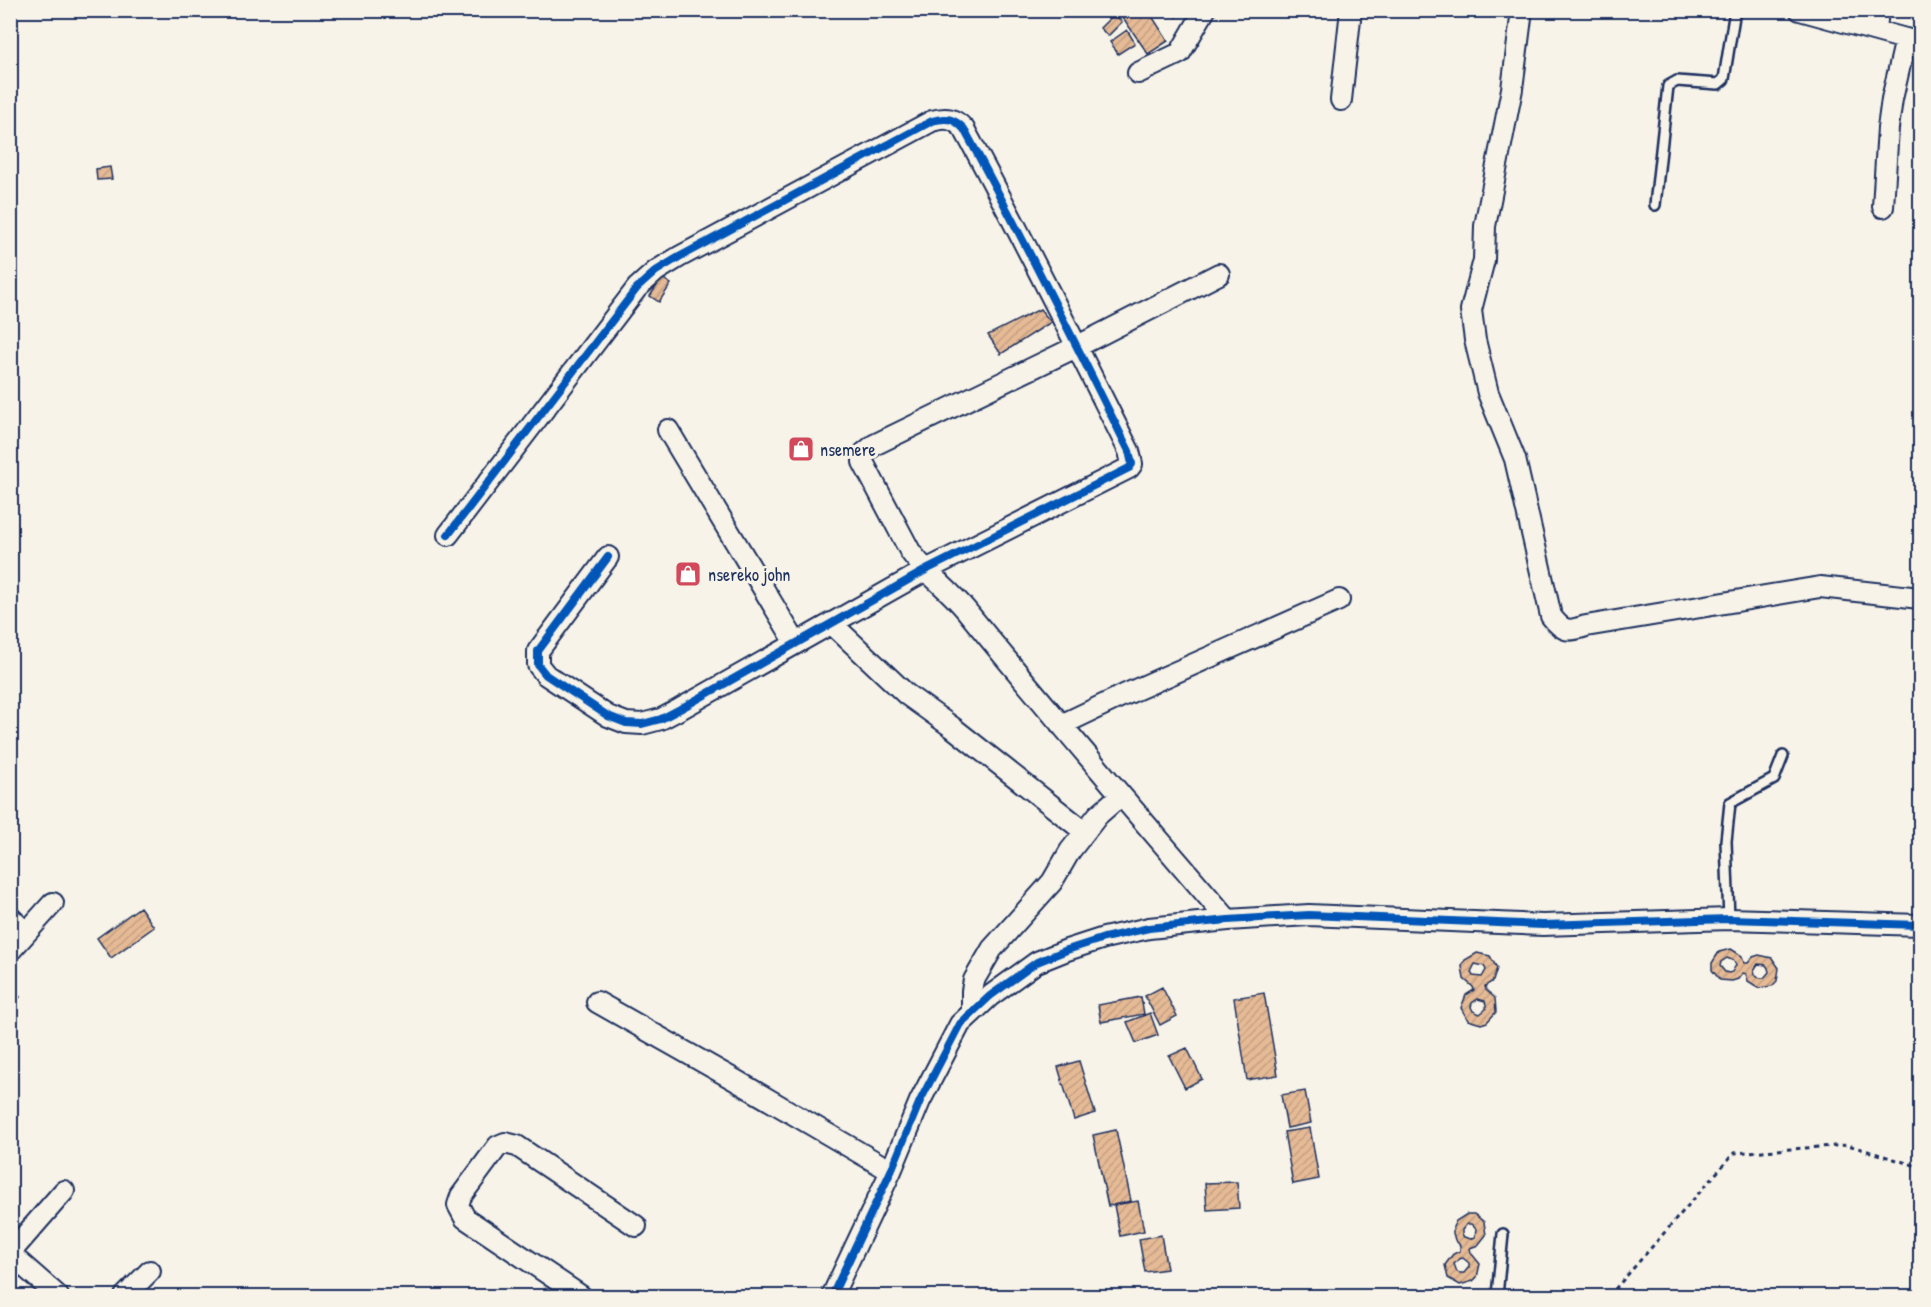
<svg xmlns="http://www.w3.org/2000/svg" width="1931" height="1307" font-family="'Patrick Hand',sans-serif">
<defs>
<pattern id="building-hatch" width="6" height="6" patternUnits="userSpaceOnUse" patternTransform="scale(1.5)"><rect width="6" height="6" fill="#e5ba95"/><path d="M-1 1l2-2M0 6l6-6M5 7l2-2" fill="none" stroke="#c4a083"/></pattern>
</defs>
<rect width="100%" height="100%" fill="#f7f3e8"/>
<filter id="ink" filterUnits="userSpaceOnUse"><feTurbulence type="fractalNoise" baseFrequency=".0167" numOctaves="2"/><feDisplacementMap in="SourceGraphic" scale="12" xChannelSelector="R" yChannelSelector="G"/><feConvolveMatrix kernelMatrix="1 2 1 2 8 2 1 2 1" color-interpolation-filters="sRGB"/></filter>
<g filter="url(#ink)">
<!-- building -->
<path fill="url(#building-hatch)" stroke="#1b2f5e" stroke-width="1.5" fill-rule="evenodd" d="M1122 10H1148L1168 41 1148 54 1119 12Z
M1172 10H1187L1176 17Z
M1114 14 1122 22 1108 36 1100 28Z
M1127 30 1135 43 1118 54 1110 42Z
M110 167 112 179 97 180 96 169Z
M662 278 671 284 659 302 650 296Z
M1040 309 1051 322 1001 354 988 335Z
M140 907 154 927 111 958 97 938Z
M1731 949 1742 956 1744 963H1748L1753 957 1759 955 1772 958 1779 968 1777 981 1772 986 1759 988 1748 981 1746 974 1743 973 1738 979 1732 981 1720 980 1712 970V963L1719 952ZM1727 958 1734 961 1736 965 1732 972 1729 973 1725 972 1720 966 1721 962ZM1758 964 1766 965 1768 968 1769 972 1764 978H1760L1755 974 1754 970Z
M1477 953 1490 956 1497 968 1493 981 1485 986 1486 990 1495 998 1496 1012 1487 1022 1481 1024 1468 1020 1461 1008 1466 995 1474 990 1473 987 1464 979 1462 966 1465 960ZM1475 964 1484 966 1486 970 1482 977 1473 976 1471 972ZM1478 999 1485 1001 1486 1005V1009L1480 1014 1473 1011 1471 1007 1472 1003Z
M1162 987 1177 1016 1160 1025 1145 996Z
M10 988 20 997 10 1006Z
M1264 993 1278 1075 1247 1080 1234 998Z
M1141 997 1144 1014 1101 1022 1098 1005Z
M1150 1013 1158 1035 1136 1043 1127 1022Z
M1187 1048 1202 1079 1185 1088 1169 1056Z
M1079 1061 1095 1113 1074 1120 1058 1067Z
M1305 1091 1311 1123 1287 1128 1281 1095Z
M1310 1128 1319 1179 1293 1184 1284 1132Z
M1116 1130 1131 1201 1108 1206 1093 1135Z
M1237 1182 1239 1208 1207 1210 1205 1183Z
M1138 1201 1144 1231 1120 1236 1114 1205Z
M1467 1214H1474L1484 1222 1486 1235 1478 1245 1470 1248 1471 1253 1480 1264 1477 1277 1473 1281 1460 1285 1448 1278 1445 1265 1453 1254 1460 1251V1245L1455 1240 1453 1233V1227L1456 1221ZM1467 1224H1471L1476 1229 1475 1237 1471 1239 1464 1237 1462 1234V1230ZM1463 1258 1469 1263V1267L1464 1273H1460L1457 1272 1454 1264 1459 1259Z
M1161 1235 1167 1269 1145 1272 1139 1239Z"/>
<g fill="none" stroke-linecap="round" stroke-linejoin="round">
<defs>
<path id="service" d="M1655 205 1668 86 1677 81 1718 84 1724 79 1735 10
M1729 919 1726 841 1730 803 1774 779 1783 756
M1497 1296 1503 1234"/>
<path id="minor" d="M1522 10 1512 89 1485 226 1484 260 1471 310 1475 340 1488 393 1515 459 1551 616C1563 632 1568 632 1586 626L1820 587 1920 598
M1800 10 1920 43
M1876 30 1878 10
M1138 73 1180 53 1205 10
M1341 100 1351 10
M1883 207 1888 128 1892 99 1906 39
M1219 274 1078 346 874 445 863 454V462L910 551C925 573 949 589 966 610 1051 715 1140 817 1228 920
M668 430 796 643
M448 535 637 288 656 271 679 257 932 121C946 117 954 118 964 129 1022 235 1075 343 1129 451L1132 464 1129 468 926 570 680 709 661 719 642 724 626 723 608 716 546 675 538 665V651L608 557
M831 623 906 694 952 727 1085 832
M1061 725 1124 695 1339 600
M10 917 26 933
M10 951 53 903
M597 1002 735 1080 891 1171
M972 1013V991L974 980 992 949 1052 882 1070 851 1098 815 1121 795
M10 1253 64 1191
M10 1254 58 1296
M125 1296 150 1271
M581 1296 465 1218 458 1205 461 1196 498 1146 505 1143 517 1146 636 1226
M832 1296 891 1171 920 1101 960 1024 990 996 1037 962 1067 950 1104 938 1149 928 1228 920 1309 915 1543 925 1729 919 1920 925"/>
</defs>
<!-- service casing -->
<use href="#service" stroke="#1b2f5e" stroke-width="14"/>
<!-- minor casing -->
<use href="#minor" stroke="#1b2f5e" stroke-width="24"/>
<!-- path -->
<path stroke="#1b2f5e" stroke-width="3" stroke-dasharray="4.5 4.5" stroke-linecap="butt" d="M1609 1296 1734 1153 1848 1145 1920 1167"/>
<!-- service -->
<use href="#service" stroke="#f7f3e8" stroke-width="9"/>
<!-- minor -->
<use href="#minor" stroke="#f7f3e8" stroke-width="20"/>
<defs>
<path id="cycleway" d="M448 535 637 288 656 271 679 257 932 121C946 117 954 118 964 129 1022 235 1075 343 1129 451L1132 464 1129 468 926 570 680 709 661 719 642 724 626 723 608 716 546 675 538 665V651L608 557
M832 1296 891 1171 920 1101 960 1024 990 996 1037 962 1067 950 1104 938 1149 928 1228 920 1309 915 1543 925 1729 919 1920 925"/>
</defs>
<!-- cycleway casing -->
<use href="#cycleway" stroke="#f7f3e8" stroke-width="11"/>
<!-- cycleway -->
<use href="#cycleway" stroke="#0057b8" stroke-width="8"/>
</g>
</g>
<!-- icons -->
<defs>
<symbol id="shop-square" viewBox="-11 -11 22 22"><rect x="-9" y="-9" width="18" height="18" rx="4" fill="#d1495b" stroke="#f7f3e8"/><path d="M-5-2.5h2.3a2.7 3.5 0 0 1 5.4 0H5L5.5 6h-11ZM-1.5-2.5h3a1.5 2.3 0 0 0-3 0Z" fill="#fff"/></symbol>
</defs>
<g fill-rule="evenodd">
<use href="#shop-square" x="786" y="434" width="30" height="30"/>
<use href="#shop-square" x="673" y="559" width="30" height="30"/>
</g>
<g text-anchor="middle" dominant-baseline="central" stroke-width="6" stroke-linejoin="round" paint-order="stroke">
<!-- poi labels -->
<g font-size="18" fill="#1b2f5e" stroke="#f7f3e8" text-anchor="start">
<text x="820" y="449">nsemere</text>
<text x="708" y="574">nsereko john</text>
</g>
</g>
<!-- margin -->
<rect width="1931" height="1307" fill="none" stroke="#f7f3e8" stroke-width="36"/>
<rect x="18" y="18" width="1895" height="1271" fill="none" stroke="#1b2f5e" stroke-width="2" filter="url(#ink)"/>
</svg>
